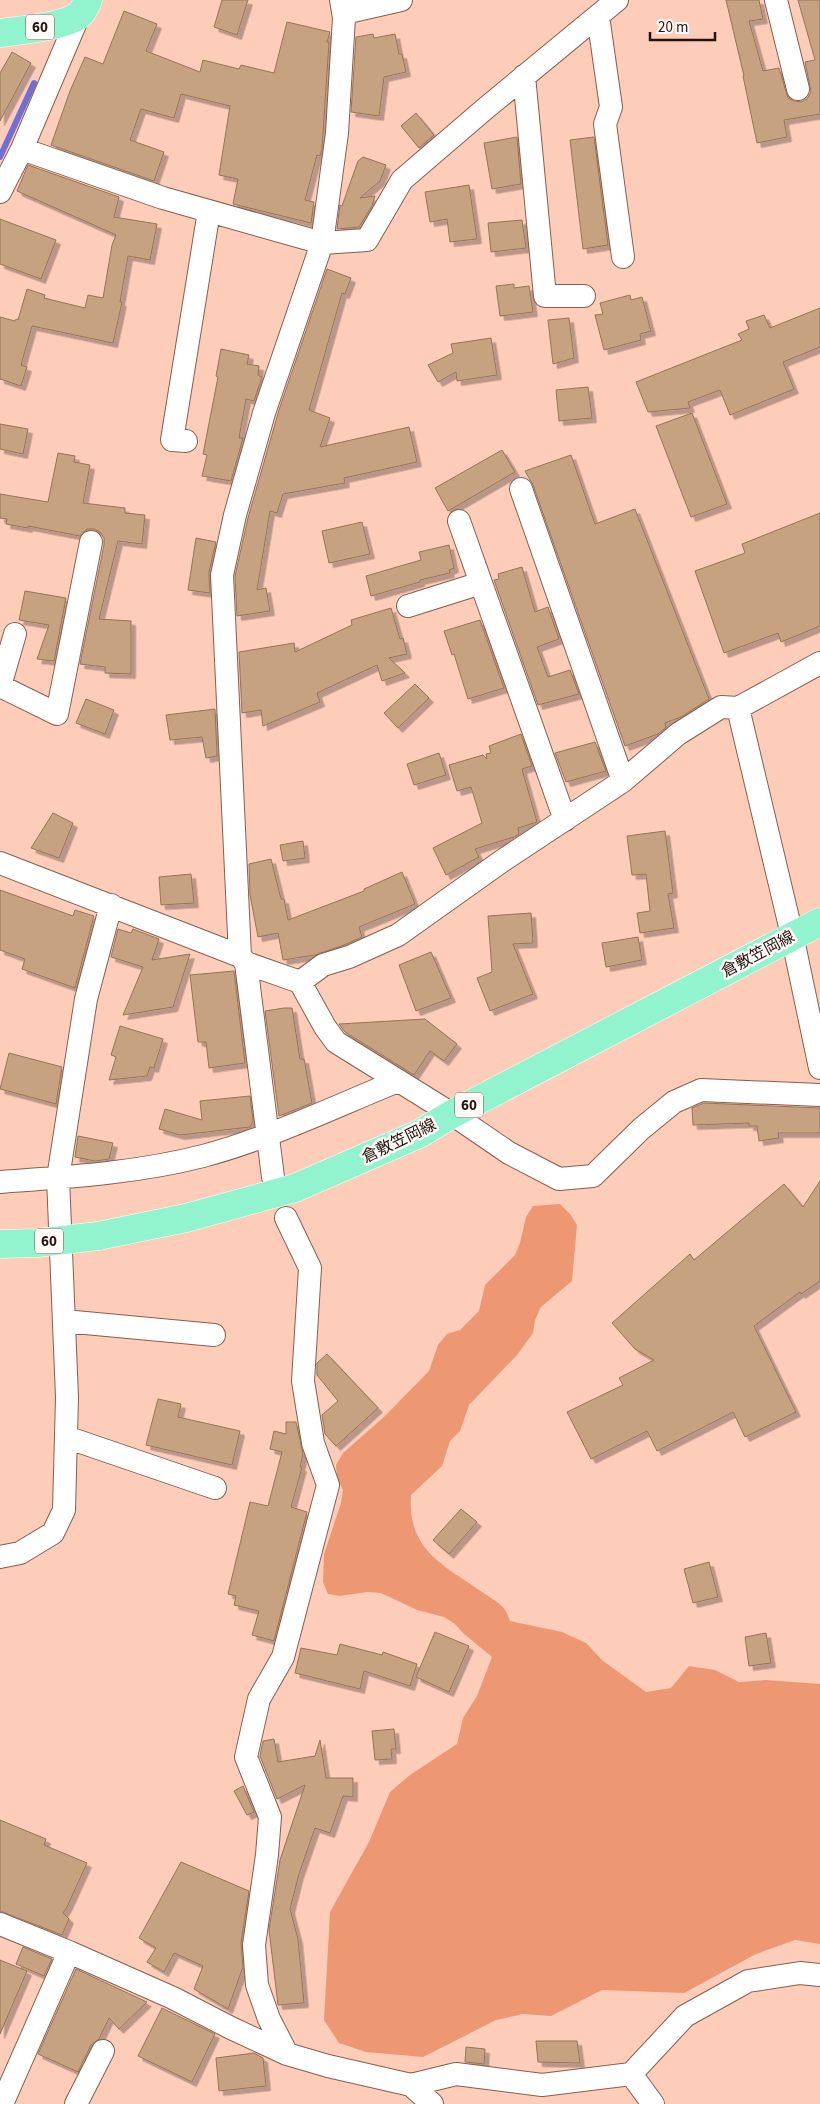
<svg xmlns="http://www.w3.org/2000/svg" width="820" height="2104" font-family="'Source Sans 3','Noto Sans JP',sans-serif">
<defs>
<filter id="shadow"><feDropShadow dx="4.5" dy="4.5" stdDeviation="0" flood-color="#0004"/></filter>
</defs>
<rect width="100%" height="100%" fill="#fecdba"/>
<!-- green -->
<path fill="#ed9773" d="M560 1204 570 1214 577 1225 572 1281 541 1307 535 1320 533 1333 517 1355 469 1405 460 1431 450 1441 442 1466 411 1495C407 1552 446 1566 485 1594 498 1603 505 1605 510 1621L562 1632 586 1643 603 1661 646 1692 671 1688 689 1666 715 1670 739 1682 766 1680 820 1684V1944L795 1940 756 1954 684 1993 602 1990 551 2016 523 2014 496 2020 423 2057 366 2052 339 2043 324 2020 330 1912 369 1842 390 1792 410 1775 457 1744 463 1718 477 1696 492 1657 464 1634 455 1624 444 1617 417 1610 381 1593 367 1592 340 1596 328 1594 323 1582 324 1554 341 1503 343 1490 337 1478 336 1465 343 1453 385 1416 429 1371 438 1345 447 1334 460 1330 479 1311 485 1285 515 1255 520 1243 526 1217 533 1206Z"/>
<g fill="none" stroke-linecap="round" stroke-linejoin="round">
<!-- stream -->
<path stroke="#736ed3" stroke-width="6" d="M0 157 34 83"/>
</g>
<!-- building -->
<path fill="#c6a281" stroke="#967455" filter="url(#shadow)" d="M222 0H248L237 35 214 27Z
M726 0H759L763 19 749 21 763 71 779 68 788 98 794 101 801 102 807 99 811 92 805 62 815 60 798 0H820V114L784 120 787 137 757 143 743 76H744Z
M124 11 157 24 146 51 200 72 203 60 239 69 241 65 274 73 287 22 330 32 327 42H329L322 149 320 156 317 155 305 200 314 202 311 223 233 204 238 179 219 175 230 106 181 94 174 118 141 109 130 140 164 152 154 181 51 145 70 91 85 57 103 64Z
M373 34 374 38 395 34 399 54H402L406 72 384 77 379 116 351 112 356 37Z
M12 52 31 63 0 121V73Z
M416 113 434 135 419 148 401 126Z
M517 137 521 184 492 189 484 143Z
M594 137 608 245 583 249 570 140Z
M363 157 386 165 380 181 360 198 375 196 372 206 359 227 337 229 340 205 342 206 358 161Z
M28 165 119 197 114 217 157 224 150 260 128 256 120 302H122L113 343 32 326 21 365 27 367 21 386 0 379V317L15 321 16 319 18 320 27 289 45 295 44 298 85 308 88 295 103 298 112 245 116 235 17 191Z
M469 185 477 239 450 242 447 219 430 222 425 192Z
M0 219 56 240 41 279 0 264Z
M522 220 526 248 491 252 488 223Z
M327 269 351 278 345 294 342 293 309 410 330 418 320 447 409 427 417 462 344 478 345 483 283 494 277 513 270 511 257 590 266 588 270 611 237 616 235 576 248 518 279 410Z
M514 284V288L529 286 533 312 500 316 496 286Z
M630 295 631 300 642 297 651 331 640 334 641 340 604 350 595 315 603 314 600 303Z
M820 308V347L783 362 794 389 730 415 720 390 688 402 690 408 648 412 636 382 742 340 738 334 749 329 746 321 764 315 770 328Z
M569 318 574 358 553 364 548 320Z
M491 338 497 375 457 381 456 372 438 382 428 365 453 353 451 344Z
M221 349 249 355 247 364 259 366 258 375 262 377 254 401 246 399 239 438H243L231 481 202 476 207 455 203 454 218 377 216 376Z
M588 387 592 418 559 421 556 390Z
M692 413 727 504 691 517 656 426Z
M0 424 28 429 23 454 0 449Z
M502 450 515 472 448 511 435 488Z
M58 453 75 456 74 462 90 465 83 503 125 508V513L145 515 142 544 118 541 99 619 131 621V674L105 673V667L80 664 104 545V538L100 532 94 529H87L80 536 28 526V528L6 524 7 519 0 518V494L48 502Z
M571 455 595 524 635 509 709 699 681 717 665 723 666 727 658 734 625 746 533 485 525 471Z
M820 513V626L781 642 778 633 724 653 695 571 745 553 742 544Z
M362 522 370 554 329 563 322 531Z
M196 538 216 542 209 572 210 593 188 590Z
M449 545 454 568 449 570 450 573 420 580V582L371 596 366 576 421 560 419 552Z
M522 567 535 612 548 607 559 639 537 647 548 677 570 670 579 694 538 705 494 580 499 579 498 574Z
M25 591 66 598 54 661 37 659 49 625 19 620Z
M391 608 400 639 403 638 407 654 389 658 405 673 382 681 377 665 317 693 320 702 263 726 261 710 242 713 239 652 294 643 295 652 352 625 351 620Z
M480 620 504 688 468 699 454 654 452 655 444 631Z
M415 684 429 698 398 728 384 713Z
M86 699 114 710 105 734 76 723Z
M215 709 217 756 206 758 202 737 170 740 166 715Z
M521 734 532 766 522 769 537 822 518 828 519 834 514 837 475 849 479 857 446 875 433 848 482 823 471 787 457 791 449 765 483 755 487 759 486 754 491 753 489 746Z
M595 742 606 771 566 782 555 753Z
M439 753 446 775 414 785 407 764Z
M53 813 73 823 59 858 31 848Z
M665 831 673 893 668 894 674 928 640 933 637 913 650 911 646 874 632 875 627 836Z
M303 841 305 858 283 861 280 845Z
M271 859 281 899H284L288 920 364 891V889L402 872 415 904 359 927 362 937 344 945 315 955 283 960 278 933 258 937 250 895 249 864Z
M191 874 194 903 161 905 159 877Z
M0 890 73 916 75 910 94 916 75 988 22 969 25 959 0 950Z
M531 913 533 943 513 944 533 994 490 1011 477 978 492 972 488 916Z
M118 929 131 933 133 929 159 939 152 960 190 954 173 1007 123 1015 143 967 111 957Z
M638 937 642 960 606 967 602 943Z
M431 952 451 998 416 1011 399 965Z
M234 971 245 1063 209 1068 206 1042H198L190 975Z
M284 1008H292L300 1059H304L312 1103 279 1116 265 1011Z
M425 1019 457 1044 444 1061 430 1051 414 1075 345 1032 339 1024Z
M120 1026 163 1039 154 1068 150 1067 147 1076 109 1080 116 1057 111 1055Z
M9 1053 62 1067 56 1104 0 1089Z
M250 1096 253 1121 250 1127 180 1135 159 1129 165 1109 202 1120 200 1101Z
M704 1103 820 1108V1133H778L779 1138 759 1141 757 1126H749V1123L693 1125 692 1108Z
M78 1136 113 1143 109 1159 95 1161 75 1157Z
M820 1181V1281L801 1294 800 1292 754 1326 796 1412 745 1437 733 1412 657 1451 647 1431 591 1459 567 1412 623 1385 619 1378 654 1360 635 1349 612 1323 690 1254 694 1260 784 1184 803 1207Z
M327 1354 378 1408 336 1446 325 1434 322 1415 338 1401 317 1375V1363Z
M158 1399 181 1404 178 1417 240 1431 232 1465 146 1445Z
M286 1422H296L303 1454 300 1467H302L291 1507 307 1512 274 1641 252 1635 259 1611 234 1605 236 1596 228 1594 250 1502 268 1506 282 1452 270 1449 274 1431 286 1434Z
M461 1509 477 1522 449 1554 433 1540Z
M709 1562 718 1597 693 1603 684 1569Z
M435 1632 469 1646 449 1692 416 1677Z
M766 1633 771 1663 749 1666 745 1637Z
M340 1644 382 1655 383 1652 417 1664 410 1686 364 1671 360 1689 295 1673 301 1648 337 1655Z
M394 1729 396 1749H391L392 1759 375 1760 372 1731Z
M274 1739 278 1762 315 1756 320 1740 326 1778H353V1797L343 1796 330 1833 315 1828 299 1874 290 1909 298 1939 304 2003 278 2005 269 1930 280 1860 305 1785 277 1799 260 1756 263 1741Z
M243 1786 254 1812 247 1815 234 1791Z
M0 1820 46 1839 44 1845 87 1863 67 1907 63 1913 69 1919 62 1935 0 1911Z
M181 1862 249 1891 241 1943 243 1967 228 2009 194 1989 203 1966 174 1953 164 1972 147 1962 156 1948 139 1938Z
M23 1947 52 1959 44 1976 16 1964Z
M0 1960 27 1971 0 2034Z
M76 1969 147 2002 119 2029 109 2018 99 2039 91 2045 78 2072 38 2054Z
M162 2008 215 2034 192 2082 138 2056Z
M536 2041H577L580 2063 538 2062Z
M466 2047 485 2049 484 2064 465 2062Z
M254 2053 263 2058 266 2086 219 2091 216 2058Z"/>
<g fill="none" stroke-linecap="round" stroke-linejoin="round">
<defs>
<path id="minor" d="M776 0 798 89
M344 13 401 0
M598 16 611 107 605 124 623 257
M524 76 545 296H584
M22 149 163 198 322 243 367 240 402 180 486 108 617 0
M0 192 22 149 79 15
M186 441 172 440 209 211
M521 489 623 781
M459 521 565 820
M408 606 481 583
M0 686 57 714 91 542
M0 686 15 634
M738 708 792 935 820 1068
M0 863 240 956 246 963 300 982 325 1027 336 1042 452 1114 509 1153 559 1179 593 1176 641 1129 674 1102 701 1090 820 1095
M240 956 222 575 235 515 264 413 322 243 337 133 344 18 341 0
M246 963 273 1177
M300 982 323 965 349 957 398 935 502 861 623 781 678 734 721 707 738 708 820 663
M0 1182C68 1177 137 1173 203 1156 270 1138 334 1107 398 1081
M286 1218 310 1268 303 1381 313 1443 328 1485 283 1657 259 1699 246 1757 270 1817 267 1855 254 1945 257 1985 269 2019 287 2054
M64 1321 214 1335
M66 1437 215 1488
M0 1557 20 1553 53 1533 64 1510 67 1397 58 1178 86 999 111 905
M0 1924 69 1952 173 1998 231 2028 287 2054 328 2066 411 2085 456 2074 542 2085 631 2074 685 2016 748 1981 800 1973 820 1975
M631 2074 653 2104
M411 2085 432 2104
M2 2104 69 1952
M76 2104 103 2051"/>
<path id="primary" d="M0 33C18 31 68 26 80 14 84 10 86 5 88 0
M98 1236 186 1218 295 1188 419 1134 452 1114 820 922"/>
</defs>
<!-- minor casing -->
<use href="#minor" stroke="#885d4c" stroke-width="24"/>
<!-- primary casing -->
<use href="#primary" stroke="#fff" stroke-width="29"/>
<!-- minor -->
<use href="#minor" stroke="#fff" stroke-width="22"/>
<!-- primary -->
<use href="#primary" stroke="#91f4ce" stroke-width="28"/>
<defs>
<path id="primary-bridge" d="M0 1244 37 1243 98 1236"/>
</defs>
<!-- primary-bridge casing -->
<use href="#primary-bridge" stroke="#fff" stroke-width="29" stroke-linecap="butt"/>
<!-- primary-bridge -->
<use href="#primary-bridge" stroke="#91f4ce" stroke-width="28"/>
</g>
<g text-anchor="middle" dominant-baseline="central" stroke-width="5" stroke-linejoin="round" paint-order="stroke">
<!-- shield labels -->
<g fill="#fffaf7" stroke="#665852" stroke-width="1">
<rect x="26" y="14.5" width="28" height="25" rx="4"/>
<rect x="455" y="1092.5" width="28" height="25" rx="4"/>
<rect x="35" y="1228.5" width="28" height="25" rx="4"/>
</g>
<g font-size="15" font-weight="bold" fill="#24130c">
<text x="40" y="27">60</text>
<text x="469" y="1105">60</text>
<text x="49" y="1241">60</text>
</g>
<!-- street labels -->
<g font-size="16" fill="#24130c" stroke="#fffaf7">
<text transform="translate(758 954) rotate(-28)">倉敷笠岡線</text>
<text transform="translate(399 1141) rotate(-26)">倉敷笠岡線</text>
</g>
</g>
<!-- scale -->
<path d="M650 32v8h65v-8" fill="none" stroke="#24130c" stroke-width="2.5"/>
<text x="658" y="32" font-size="15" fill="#24130c" stroke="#fffaf7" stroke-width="4" paint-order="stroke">20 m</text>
</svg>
